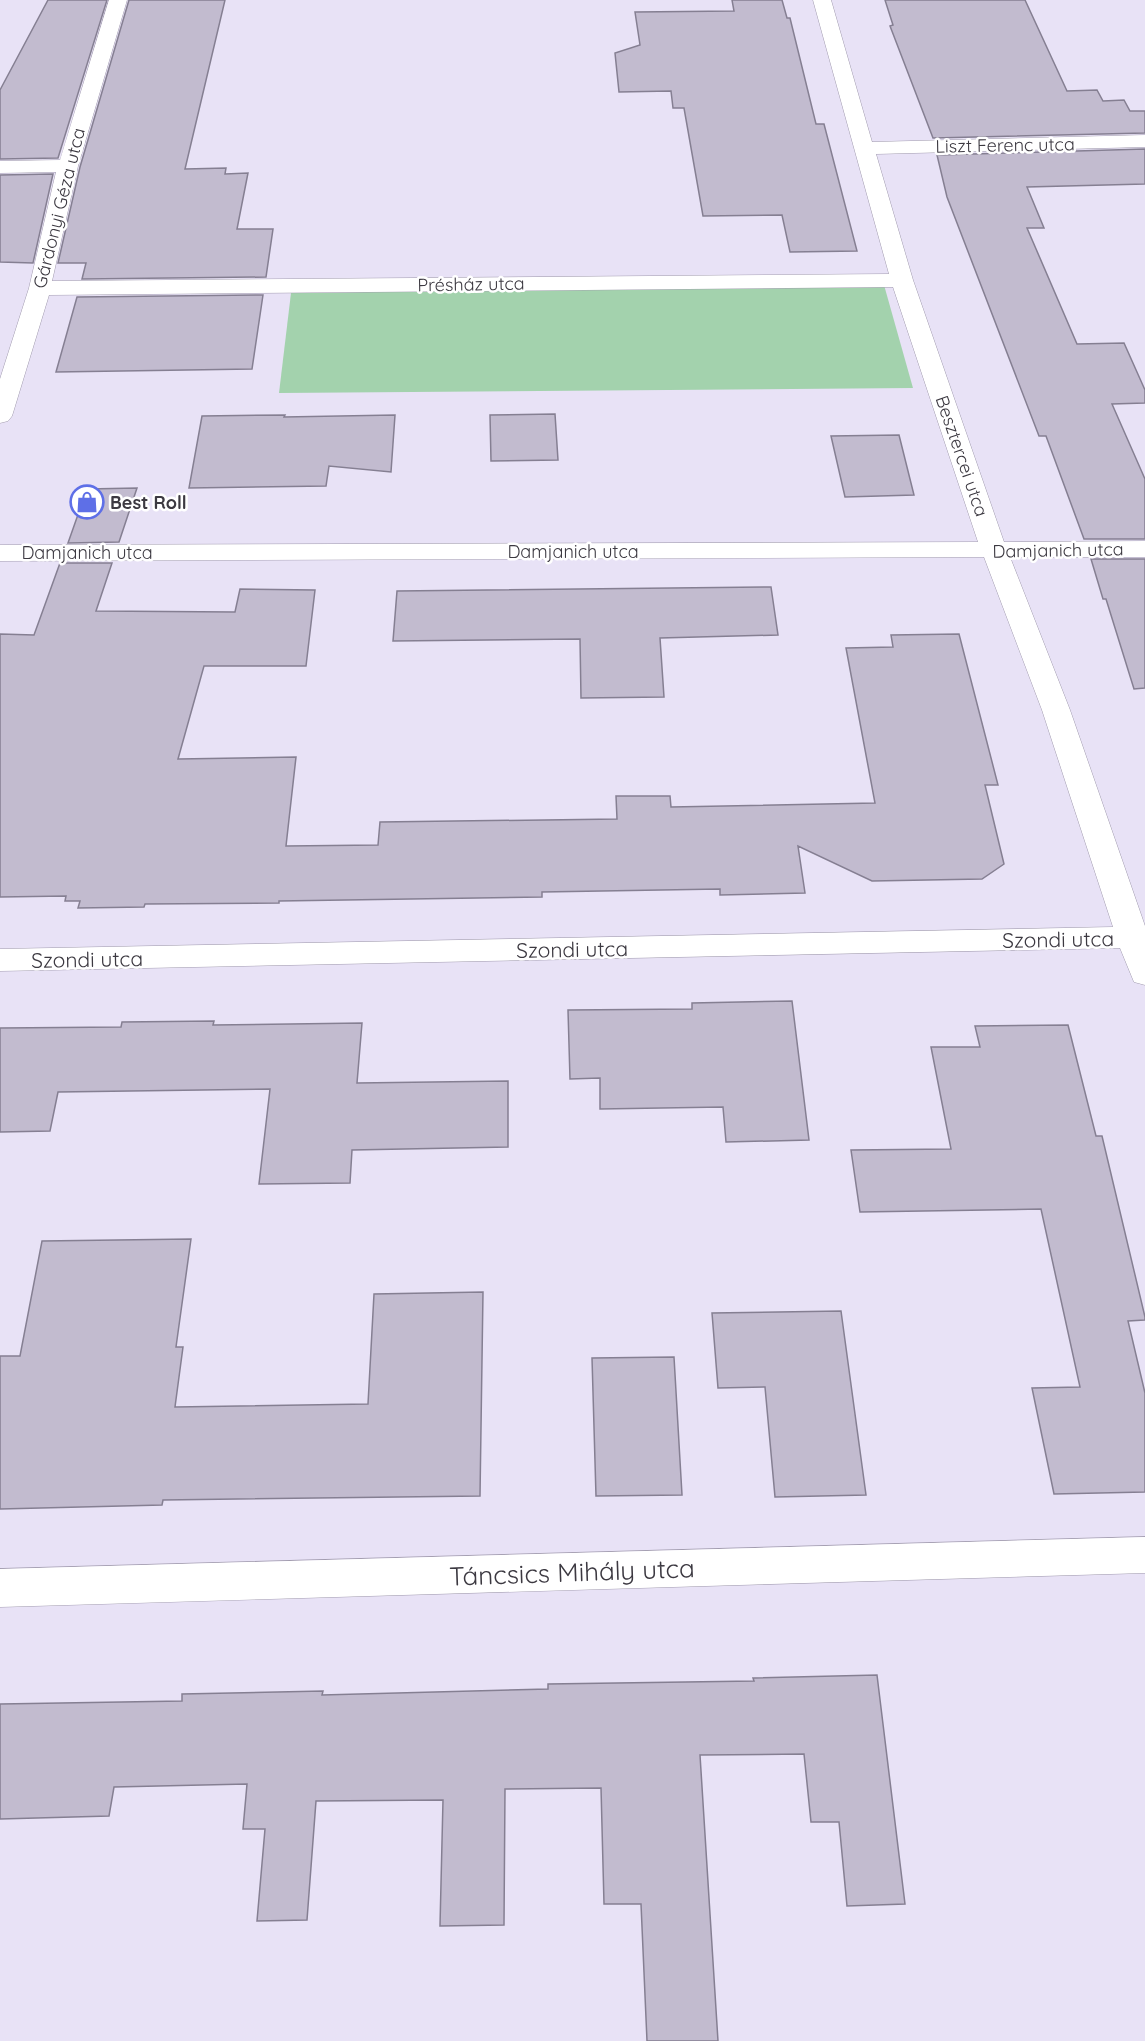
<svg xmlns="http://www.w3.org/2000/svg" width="1145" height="2041" font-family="Quicksand,sans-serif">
<rect width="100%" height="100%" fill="#e8e2f6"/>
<!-- green -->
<path fill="#a3d2ad" d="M884 285 913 388 279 393 291 293Z"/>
<!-- building -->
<path fill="#c2bbcf" stroke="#857f92" stroke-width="1.5" d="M48 0H107L58 158 0 159V90Z
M129 0H225L185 169 226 168 225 174 248 173 237 229H273L266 277 82 279 86 263H58L80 167Z
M732 0H782L787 18H790L816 124H824L857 251 790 252 782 215 703 216 684 108H673L671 91 619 92 615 53 640 45 635 12 734 11Z
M885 0H1025L1067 91 1097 90 1103 101 1124 100 1130 111H1145V133L933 138 890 26 893 25Z
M1145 149V184L1027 187 1044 228H1027L1077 344 1124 343 1145 390V403L1112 404 1145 479V539H1084L1046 436H1039L947 197 937 155Z
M53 174 33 263 0 262V175Z
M263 295 252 369 56 372 77 297Z
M555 414 558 460 491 461 490 415Z
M285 415 284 417 395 415 391 472 329 466 326 486 189 488 202 416Z
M899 435 914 495 845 497 831 436Z
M137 488 119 542 68 543 87 489Z
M1091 559H1145V688L1134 689 1106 599H1103Z
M60 563H112L96 611 235 612 240 589 315 590 306 666H204L178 759 296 757 286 846 378 845 380 822 617 819 616 796H670L671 807 875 803 846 648 893 647 891 635 959 634 998 785H985L1004 864 982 879 872 881 798 846 805 893 720 895V889L542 892V897L279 901V903L145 904 144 907 78 908 80 901H65L66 896 0 897V634L34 635Z
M771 587 778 635 660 638 664 697 581 698 580 639 393 641 397 591Z
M792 1001 809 1140 726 1142 723 1107 600 1109V1078L570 1079 568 1010 692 1009V1003Z
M214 1021 213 1025 362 1023 357 1083 508 1081V1147L352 1150 350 1183 259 1184 270 1089 58 1092 50 1131 0 1132V1028L121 1027 122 1022Z
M1068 1025 1096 1136H1102L1145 1317V1320L1128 1321 1145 1393V1492L1054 1494 1032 1388 1080 1387 1041 1209 860 1212 851 1150 951 1149 931 1047H980L975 1026Z
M191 1239 176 1347H183L175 1407 368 1404 374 1294 483 1292 480 1496 163 1500 162 1505 0 1509V1356H20L42 1241Z
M841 1311 866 1495 775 1497 765 1387 718 1388 712 1313Z
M674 1357 682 1495 596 1496 592 1358Z
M877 1675 905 1904 847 1906 839 1822H811L804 1754 700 1755 718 2041H647L641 1904H604L601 1788 505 1789 504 1925 440 1926 443 1800 316 1801 307 1920 257 1921 265 1829H243L247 1784 114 1787 109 1816 0 1819V1704L182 1701V1694L323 1691 322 1695 548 1689V1684L754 1681 753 1678Z"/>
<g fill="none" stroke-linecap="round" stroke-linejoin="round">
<defs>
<path id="minor" d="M109 0H127L78 166 52 281 889 274 813 0H831L872 142 1145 135V147L876 154 913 280 1004 542 1145 541V557H1010L1070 710 1145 926V985L1134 982 1120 948 0 971V949L1113 927 1042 710 984 557 0 561V545L978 542 893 287 49 295 12 416 8 421 0 423V379L29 288 56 172 0 173V161L60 160Z
M1145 1537V1573L0 1607V1569Z"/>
</defs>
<!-- minor casing -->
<use href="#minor" stroke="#a19bae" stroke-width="1"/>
<!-- minor -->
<use href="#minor" fill="#fff" fill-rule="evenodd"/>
</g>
<!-- icons -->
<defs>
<symbol id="shop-ring" viewBox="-11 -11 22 22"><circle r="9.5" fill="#fff" stroke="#5e6fe7" stroke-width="1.5"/><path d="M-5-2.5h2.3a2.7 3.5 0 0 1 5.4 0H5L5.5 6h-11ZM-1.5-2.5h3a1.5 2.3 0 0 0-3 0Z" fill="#5e6fe7"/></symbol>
</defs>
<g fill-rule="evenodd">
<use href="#shop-ring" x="68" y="483" width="38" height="38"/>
</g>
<g text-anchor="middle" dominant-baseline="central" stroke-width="5" stroke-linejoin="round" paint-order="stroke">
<!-- far-street labels -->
<g font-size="18" fill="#3c3941" stroke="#fff">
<text transform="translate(1005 145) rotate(-1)">Liszt Ferenc utca</text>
<text transform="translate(59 208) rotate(-76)">Gárdonyi Géza utca</text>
<text transform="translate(471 284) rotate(-1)">Présház utca</text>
<text transform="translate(962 456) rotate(71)">Besztercei utca</text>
<text transform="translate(1058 550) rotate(-1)">Damjanich utca</text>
<text x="573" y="551">Damjanich utca</text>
<text x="87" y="552">Damjanich utca</text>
</g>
<!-- far-poi labels -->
<g font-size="18" font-weight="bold" fill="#3c3941" stroke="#fff" text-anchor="start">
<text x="110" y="502">Best Roll</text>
</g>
<!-- street labels -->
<g font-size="21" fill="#3c3941" stroke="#fff">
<text transform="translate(1058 939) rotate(-1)">Szondi utca</text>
<text transform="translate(572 949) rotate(-1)">Szondi utca</text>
<text transform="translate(87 959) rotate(-1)">Szondi utca</text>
</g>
<!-- near-street labels -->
<g font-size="26" fill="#3c3941" stroke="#fff">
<text transform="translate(572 1572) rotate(-2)">Táncsics Mihály utca</text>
</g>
</g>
</svg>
